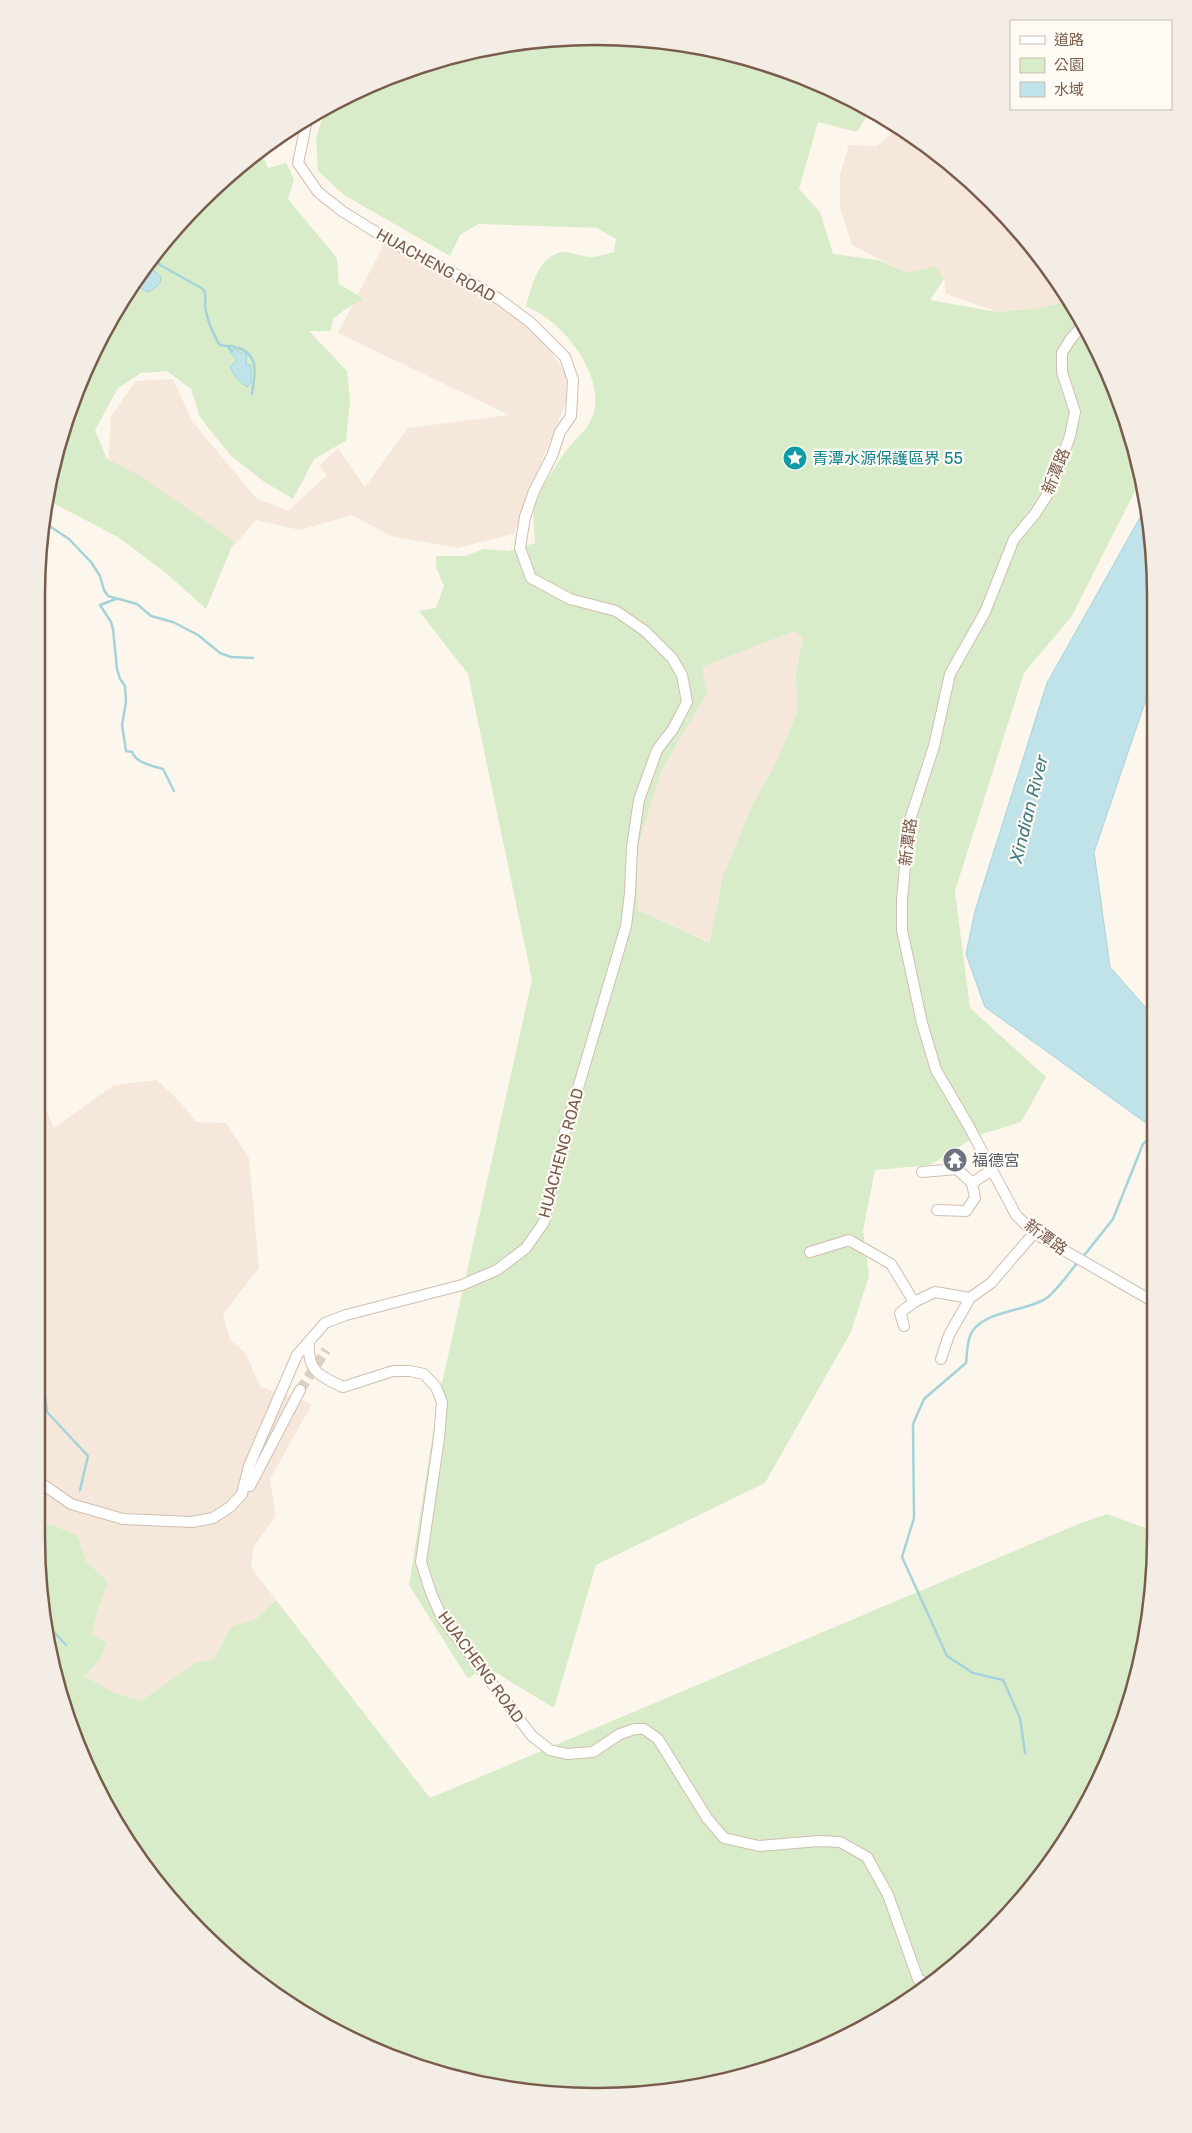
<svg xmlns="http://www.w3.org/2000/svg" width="1192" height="2133" font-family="Rubik,'Noto Sans TC',sans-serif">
<rect width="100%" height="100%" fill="#fdf6ec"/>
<!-- residential -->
<path fill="#f5e8da" d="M898 128 992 200 1062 285 1069 301 1040 308 997 312 946 294 944 279 935 266 908 274 852 245 840 208V174L849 145 877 146Z
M384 244 493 301 527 327 548 347 568 377 566 403 535 477 514 534 457 548 391 536 352 515 300 530 256 520 231 549 108 465 111 416 136 381 173 379 192 421 256 498 288 511 327 475 319 466 338 448 365 487 408 428 509 415 338 333Z
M795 631 803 638 796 671 797 712 776 763 753 803 723 876 711 943 638 910 637 850 661 771 707 693 702 667Z
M157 1080 181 1103 196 1122 226 1123 249 1158 259 1268 223 1314 230 1339 245 1353 261 1387 312 1404 270 1479 276 1516 254 1546 251 1567 276 1600 256 1619 231 1627 214 1659 195 1663 141 1701 115 1693 84 1676 100 1660 107 1643 92 1634 98 1609 108 1582 86 1561 77 1535 50 1524 41 1527 39 1092 54 1128 114 1085Z"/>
<!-- green -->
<path fill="#d8ecc9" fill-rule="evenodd" d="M560 37 669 41 776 66 871 109 857 132 818 122 799 189 820 212 833 254 878 260 908 273 935 266 944 279 930 300 997 312 1040 308 1069 301 1126 416 1141 479 1072 616 1024 673 955 891 970 1008 1046 1077 1021 1122 976 1136 930 1165 875 1170 863 1231 869 1276 851 1332 765 1483 596 1565 554 1708 485 1666 468 1679 409 1585 438 1401 532 980 468 674 419 611 436 608 444 586 436 567V556H465L484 549 508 551 535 543C535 532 532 519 534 508 535 497 558 462 565 452 572 442 584 433 590 422 612 383 563 319 526 307 531 287 539 254 564 252 573 252 582 257 591 257 598 257 607 254 614 252L616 239 597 228 478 224 460 235 450 256 344 195 318 171 316 138 325 109 349 94 451 55ZM795 631 803 638 796 671 797 712 776 763 753 803 723 876 710 943 638 910 637 850 661 771 707 693 702 667Z
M260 149 268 168 286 163 294 179 288 199 337 258 339 284 364 299 344 310 333 319 331 331H309L347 371 350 401 346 441 314 459 293 499 263 481 230 455 200 417 191 389 167 371 141 373 118 388 95 430 107 459 142 477 234 541 206 609 166 573 118 537 49 501 66 416 111 316 175 227Z
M1107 1514 1145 1528 1154 1520 1155 1573 1126 1717 1081 1817 1017 1906 965 1958 876 2022 810 2054 705 2086 632 2096 523 2092 451 2078 349 2039 285 2002 200 1933 152 1878 94 1785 66 1717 41 1610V1527L50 1524 77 1535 86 1561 108 1582 98 1609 92 1634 107 1643 100 1660 84 1676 115 1693 141 1701 195 1663 214 1659 231 1627 256 1619 276 1600 430 1798 1076 1525Z"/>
<!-- water -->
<path fill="#bfe3e8" stroke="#a5d3da" d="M148 265 161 277C161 285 154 289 148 292L134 285Z
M234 348 241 353 247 354 246 364 251 365V382L247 387 237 379 230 367 237 360 230 352Z
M1147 505 1151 523 1152 682 1094 852 1110 967 1153 1016V1128L985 1007 966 954 975 911 1047 683Z"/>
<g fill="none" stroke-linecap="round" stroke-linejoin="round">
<!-- stream -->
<path stroke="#a5d3da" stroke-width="2.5" d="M154 256 160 265 203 289C207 294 205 299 205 305 206 317 213 335 220 345L227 346 232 351
M227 346C231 345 234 347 239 348 261 357 254 375 252 394
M45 523 69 539 91 562 100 576 104 590 108 596 137 604 151 616 173 622 198 635 220 653 231 657 253 658
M116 599 100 605 111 622 113 629 117 669 120 679 125 686 126 702 122 725 126 751 132 752C136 763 153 766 163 769L174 791
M1082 1258 1113 1219 1143 1144 1153 1135
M40 1374 43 1379 47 1412 88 1456 80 1490
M44 1622 66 1645
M1025 1753 1020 1718 1003 1680 973 1673 947 1656 902 1557 914 1518 913 1424 924 1399 966 1363C967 1355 967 1344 970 1336 979 1310 1029 1312 1048 1297 1059 1288 1069 1273 1078 1262"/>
<!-- minor-tunnel -->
<path stroke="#dcd0c4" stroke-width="10" stroke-dasharray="10 5" stroke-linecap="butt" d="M300 1390 326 1350"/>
<defs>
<path id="minor" d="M1082 326 1070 340 1062 353V372L1075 412 1070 436 1051 489 1035 514 1014 539 985 612 950 674 934 746 909 823 902 900V930L922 1023 936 1070 967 1123 1016 1215 1034 1233 1154 1302
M922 1172 957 1169 972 1183
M937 1210 966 1211 975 1198 972 1183 992 1170
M810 1252 849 1240 891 1264 914 1302 935 1292 970 1298 991 1283 1034 1233
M904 1326 900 1313 914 1302
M309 1341C307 1371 318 1375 343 1387L393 1371H410L424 1374 436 1387 442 1402 439 1438 421 1562 431 1593 442 1618 532 1736 550 1750 567 1754 593 1752 620 1734 635 1729H644L658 1739 707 1818 724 1838 759 1846 819 1841 840 1842 867 1857 888 1895 918 1979 928 1984
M941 1359 949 1335 970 1298
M41 1483 71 1504 123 1519 192 1522 213 1518 230 1507 242 1494 249 1466 297 1355 325 1323 346 1315 462 1285 497 1270 526 1248 544 1222 565 1132 626 926 630 893 632 847 639 800 657 750 673 729 687 702 682 675 672 658 645 631 616 611 570 599 531 578 520 548 525 517 534 491 552 456 560 432 571 416 573 380 565 357 530 322 499 299 465 279 395 244 342 211 318 192 298 163 307 120
M250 1486 300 1390"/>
</defs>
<!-- minor casing -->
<use href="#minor" stroke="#d1beb0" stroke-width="12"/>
<!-- minor -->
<use href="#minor" stroke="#fff" stroke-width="10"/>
</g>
<!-- icons -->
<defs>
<symbol id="sight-disc" viewBox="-11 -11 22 22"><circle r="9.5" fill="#0f9aa8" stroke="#fffaf3"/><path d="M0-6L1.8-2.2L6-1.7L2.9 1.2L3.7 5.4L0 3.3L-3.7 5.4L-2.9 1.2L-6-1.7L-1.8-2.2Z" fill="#fff"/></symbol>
<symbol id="temple-disc" viewBox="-11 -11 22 22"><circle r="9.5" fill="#6b7280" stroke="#fffaf3"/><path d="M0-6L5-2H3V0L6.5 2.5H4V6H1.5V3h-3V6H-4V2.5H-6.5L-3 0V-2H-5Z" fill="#fff"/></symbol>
</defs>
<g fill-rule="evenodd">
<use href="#sight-disc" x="781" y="444" width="28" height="28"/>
<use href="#temple-disc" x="941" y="1146" width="28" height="28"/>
</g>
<g text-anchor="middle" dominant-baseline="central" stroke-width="4.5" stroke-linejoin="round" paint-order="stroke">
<!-- street labels -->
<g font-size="16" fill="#7a5c4d" stroke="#fffaf3">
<text transform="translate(436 265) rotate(29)">HUACHENG ROAD</text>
<text transform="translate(1056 471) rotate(-68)">新潭路</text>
<text transform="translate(908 842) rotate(-83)">新潭路</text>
<text transform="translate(561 1153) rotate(-75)">HUACHENG ROAD</text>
<text transform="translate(1046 1237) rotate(36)">新潭路</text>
<text transform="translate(481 1667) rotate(54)">HUACHENG ROAD</text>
</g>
<!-- culture labels -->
<g font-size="16" fill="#0d838f" stroke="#fffaf3" text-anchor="start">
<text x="812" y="458">青潭水源保護區界 55</text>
</g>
<!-- worship labels -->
<g font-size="16" fill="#5b616d" stroke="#fffaf3" text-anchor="start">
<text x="972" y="1160">福德宮</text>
</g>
<!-- water labels -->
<g font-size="18" font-style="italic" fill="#437c86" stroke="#fffaf3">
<text transform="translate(1029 809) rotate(-76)">Xindian River</text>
</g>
</g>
<!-- crop -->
<path d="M0 0H1192V2133H0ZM596 45H596A551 551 0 0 1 1147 596V1537A551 551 0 0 1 596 2088H596A551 551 0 0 1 45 1537V596A551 551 0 0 1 596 45Z" fill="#f4ede6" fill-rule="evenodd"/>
<path fill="none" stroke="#7a5c4d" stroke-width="2.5" d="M596 45H596A551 551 0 0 1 1147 596V1537A551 551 0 0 1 596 2088H596A551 551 0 0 1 45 1537V596A551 551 0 0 1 596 45Z"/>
<!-- legend -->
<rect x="1010" y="20" width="162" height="90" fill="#fffaf3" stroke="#cabbb1"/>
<rect x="1020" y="36" width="25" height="8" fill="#ffffff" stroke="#cabbb1"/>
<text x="1054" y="45" font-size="15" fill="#7a5c4d">道路</text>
<rect x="1020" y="58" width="25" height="15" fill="#d8ecc9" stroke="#cabbb1"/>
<text x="1054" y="70" font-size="15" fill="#7a5c4d">公園</text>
<rect x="1020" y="82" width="25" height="15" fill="#bfe3e8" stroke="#cabbb1"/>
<text x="1054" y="95" font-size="15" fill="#7a5c4d">水域</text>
</svg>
